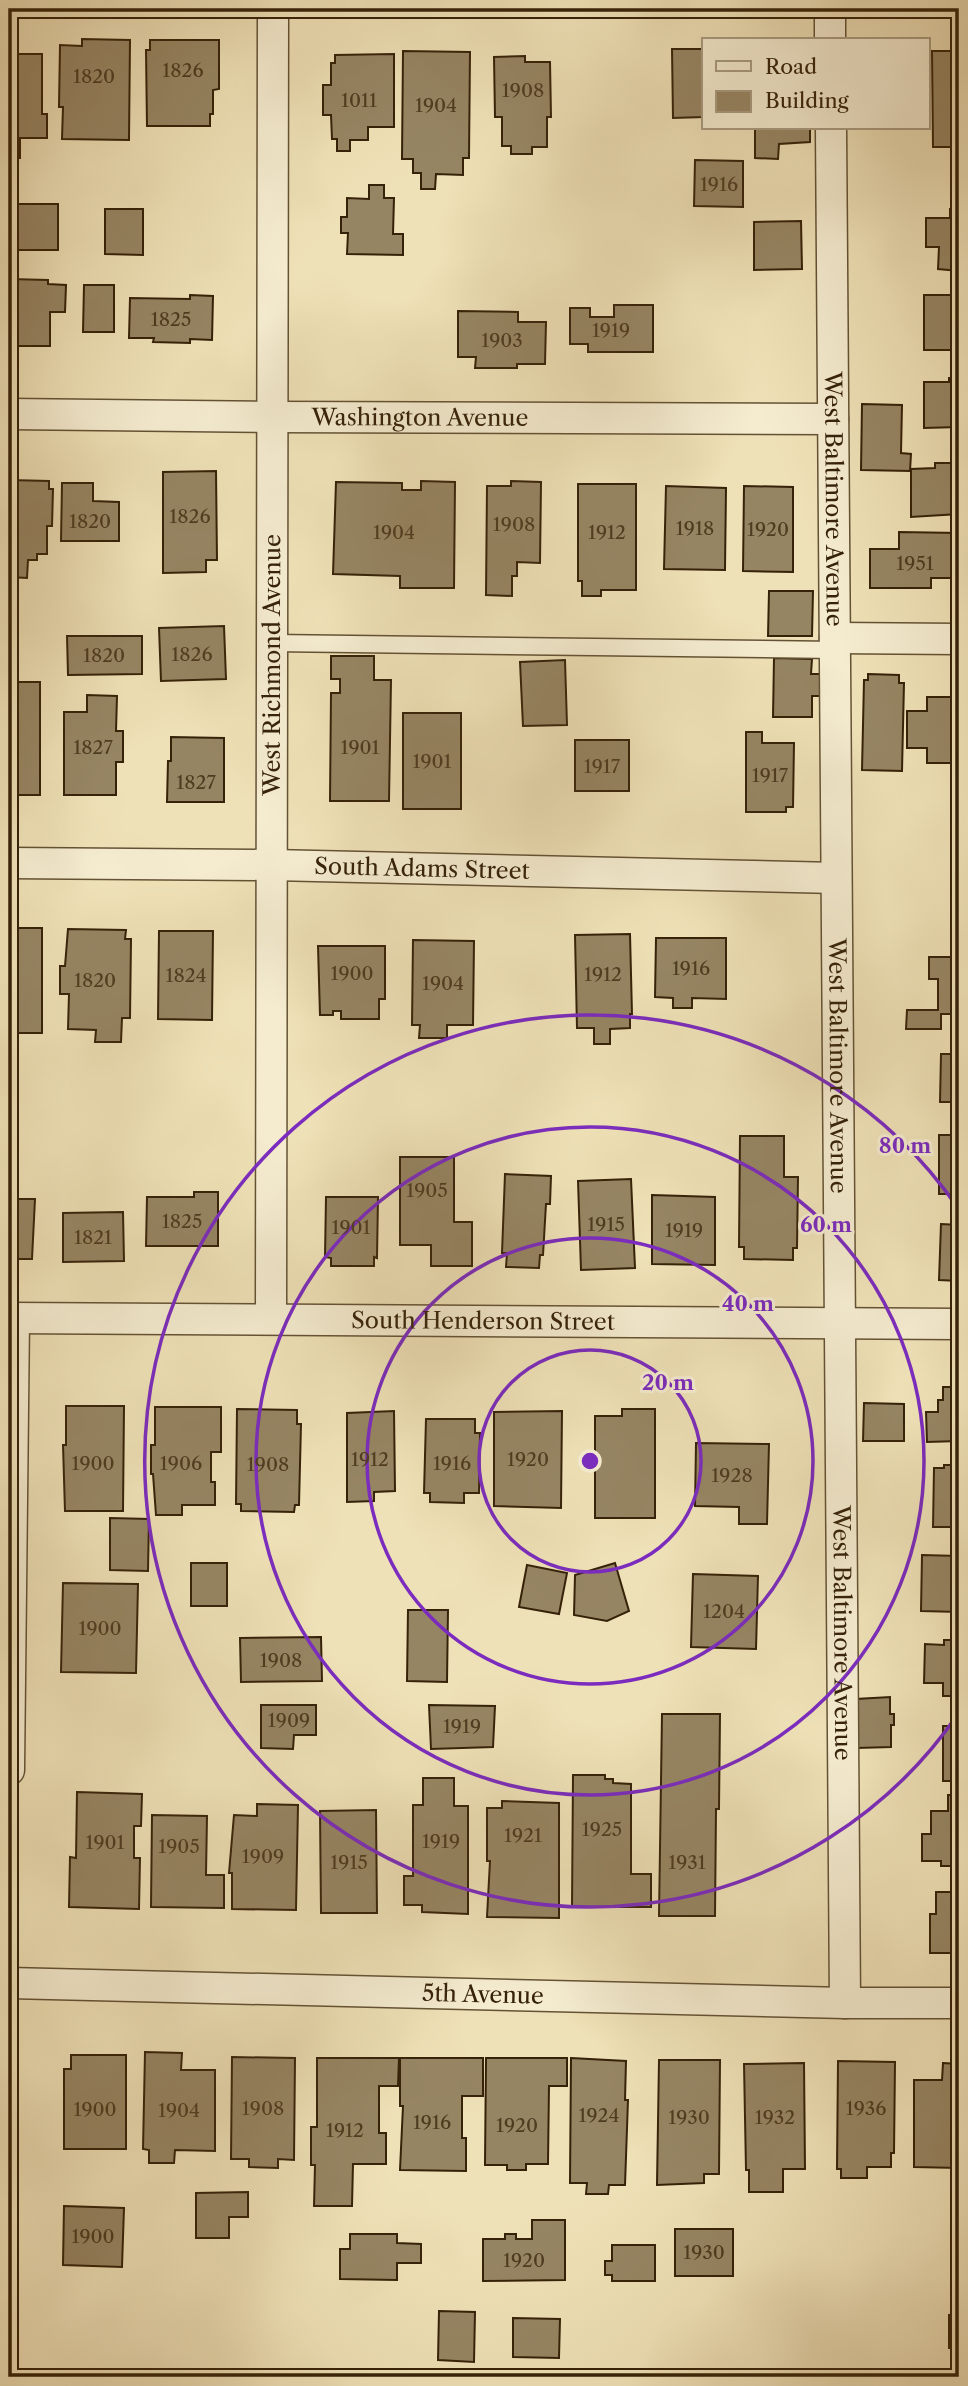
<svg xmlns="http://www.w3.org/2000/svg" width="968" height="2386" font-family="'Libre Caslon Text',serif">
<rect width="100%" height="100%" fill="#efe1b7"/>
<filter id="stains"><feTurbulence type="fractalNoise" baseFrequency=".00286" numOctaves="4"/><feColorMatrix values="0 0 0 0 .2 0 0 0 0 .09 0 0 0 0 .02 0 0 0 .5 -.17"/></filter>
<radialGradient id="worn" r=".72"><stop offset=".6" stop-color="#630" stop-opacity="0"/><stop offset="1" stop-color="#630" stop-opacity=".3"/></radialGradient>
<!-- building -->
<path fill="#968563" stroke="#362209" stroke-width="2" d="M82 39 130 40 129 140 62 139 63 107H59L60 45 82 46Z
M150 40H219V89L213 90V114H210V126H147L146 50H150Z
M672 49H704V117L673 118Z
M403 51 470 52 469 158H463V175L436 174 435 189H421V173H413V159H402Z
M932 51H959V147H933Z
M9 54H42V114H47V138H20V158H9Z
M394 54V127H368V140H350V151H337V139H332L331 115H323V85H331V63H335V55Z
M525 56V62H550L551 117H547V147H532V154H511V146H502V117H495L494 57Z
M755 128H810V142L779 144 778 159 755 158Z
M695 160 743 161V207L694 206Z
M369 185H384V198H394L393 234H403V255L347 254 348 233H341V217H347V198L369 199Z
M13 204H58V250H13Z
M105 209H143V255L105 254Z
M950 209H959V271L938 269 939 247H926V218H950Z
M801 221 802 269 754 270V222Z
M9 279 48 280V284L66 285 65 312H50V346H9Z
M84 285H114V332H83Z
M190 295 213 296 212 340 190 339V343L153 342 154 338H129L130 298 190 299Z
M924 295H959V350H924Z
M614 305H653V352H588V344H570V308H590V317H614Z
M458 311 518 312V322H546L545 364H517V368H475L476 357H458Z
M949 378H959V427L924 428V382H949Z
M862 404 902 405 901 453 911 454 910 471 861 470Z
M935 463H959V514L911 517V469L935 468Z
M216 471 217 560H206V572L163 573V472Z
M9 480 49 481V489H53L52 526H47V554H37V560H28L27 578 9 577Z
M421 481 455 482 454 588H400V576L333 574 336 482 402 483V490H421Z
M511 481 541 482 540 563 517 562V576H512V596L486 595 487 486H511Z
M62 483H93V501L119 502V541H61Z
M578 484H636V590H601V596H582V581H578Z
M666 486 726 488 725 570 664 569Z
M744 486 793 487V572L743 571Z
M899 532 959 533V578H931V588H870V549H899Z
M769 591H813L812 636H768Z
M224 626 226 679 161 681 159 628Z
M67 636H142V674L68 675Z
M331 656H374V680H391L389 801H330L331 693H340V679H331Z
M774 658 812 659 811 674H821V696H812V717H773Z
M565 660 567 725 523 726 520 662Z
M868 674 899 675V683H904L902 771 862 770 864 680H868Z
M9 682H40V795H9Z
M87 695 117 696 116 731H123V762H116V795H64V712H87Z
M927 697H959V763H927V748H907V711H927Z
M403 713H461V809H403Z
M746 732H762V743H794L793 807H786V812H746Z
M171 737 224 738V802H167L168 761H171Z
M575 740H629V791H575Z
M953 876H959V932H952Z
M9 928H42V1033H9Z
M68 929 126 930 125 939H131L130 1018H122L121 1042H95L96 1030 68 1029 69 994H60V966H65Z
M159 931H213L212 1020 158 1019Z
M630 934 632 1014H630V1028L610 1029V1044H594V1028H577L575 935Z
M656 938H726V999L692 998V1008H673V998L655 997Z
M413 940 474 941 473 1025H447V1038H419L420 1025H412Z
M318 946H385V999H379V1019H341V1011H333V1015H320Z
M929 957H959V1014H941V1029H906L907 1010H938V979H929Z
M941 1054H959V1112H956V1102H940Z
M939 1135H959V1194H939Z
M740 1136H784V1177H798L797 1248H793V1260L744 1259V1247H739Z
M400 1157H454V1222H472V1266H431V1245H400Z
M505 1174 551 1176 550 1204H546L543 1255H540L539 1268 506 1267 507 1253H502Z
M631 1179 635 1268 581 1270 578 1181Z
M194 1192H218V1246H146L147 1197H194Z
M652 1195 715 1197V1265L652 1264Z
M326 1197H378L377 1258 374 1257V1266H331V1258L325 1257Z
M9 1199H35L32 1259H9Z
M123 1212 124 1261 63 1262V1213Z
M941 1224 959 1225V1281L939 1280Z
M943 1387H959V1441L927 1442 926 1412H938V1400H943Z
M864 1403 904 1404V1441H863Z
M66 1406H124L123 1511H65L63 1445H66Z
M155 1407H221V1452H211V1482H215V1505H182V1515H156L153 1474H151V1445H155Z
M237 1409 297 1410V1424H301L299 1505H295L294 1512 241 1511V1504H236Z
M622 1409H655V1518H595V1416H622Z
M394 1411 395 1491 374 1492V1501L347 1502V1413Z
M562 1411 561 1508 494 1506V1412Z
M426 1419H475V1433H480L479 1493H464V1503L430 1502V1493H424Z
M696 1443 769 1444 767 1524H739V1507L695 1506Z
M944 1465H959V1527H933L934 1468H944Z
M110 1518 149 1519 148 1571 110 1570Z
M922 1555 959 1556V1612L921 1611Z
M191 1563H227V1606H191Z
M615 1563 629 1611 607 1621 574 1615 575 1575Z
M527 1565 567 1573 559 1614 519 1607Z
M693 1574 758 1576 756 1649 691 1647Z
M63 1583 138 1584 136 1673 61 1672Z
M408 1610H448L447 1682 407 1681Z
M321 1637 322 1681 241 1682 240 1638Z
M944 1640H959V1696H943V1683H924L925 1644 944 1645Z
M890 1697V1714H894V1725H891V1747L857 1748 856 1699Z
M261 1705H316V1735H294L293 1749 261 1748Z
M429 1705 495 1706 493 1747 431 1749Z
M662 1714H720L719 1809H716L715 1916H659Z
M943 1726H959V1781H943Z
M573 1775H605V1779H613V1783L631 1784V1874H651V1907H572Z
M423 1778H454V1806H468V1914L422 1912V1905H404V1876H413V1805H423Z
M77 1792 142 1794 141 1826H134V1858H140L139 1909 69 1907 70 1857 76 1858Z
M948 1795H959V1866H941V1861H922V1834H931V1811H948Z
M502 1801 559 1803V1918L487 1917 490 1861H487V1808H502Z
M257 1804 298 1805 296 1910 232 1909V1873H229L234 1815 257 1816Z
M376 1810 377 1913H321L320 1811Z
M152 1815 207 1816 206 1875H224V1908L151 1907Z
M936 1892H959V1953H930V1914H936Z
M145 2052 182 2053 181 2070H215V2151L175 2150 174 2163H149V2150L143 2149Z
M71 2055H126V2149H64V2069H71Z
M232 2057 295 2058 294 2160 278 2159V2168L249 2167V2159H231Z
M317 2058H399L398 2086H379V2133H386V2164H353L352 2206H314L315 2165H311V2127H317Z
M400 2058H483V2096H462V2138H466V2171L400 2170 403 2106H400Z
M486 2058H567V2086H549L548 2164H526V2170H507V2165H485Z
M571 2058 626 2061 625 2100H628L625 2185H609L608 2194H586L587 2183H570Z
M659 2060H720L719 2174H704V2183L657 2185Z
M838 2061 895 2062 894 2153H891V2167H867V2178H841V2169H837Z
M804 2063 805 2169H783V2192H749V2170H746L744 2064Z
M943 2063 959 2064V2168L914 2167V2080H942Z
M248 2192V2217H229V2238H196V2193Z
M64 2206 124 2208 122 2267 63 2265Z
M532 2220H565V2280L483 2281V2239H505V2234H516V2239H532Z
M675 2229H733V2276H675Z
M350 2234H397V2243L421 2244V2263H397V2280L340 2279V2249H350Z
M612 2245H655V2281H612V2275H605V2261H612Z
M439 2311 475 2312 474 2362 438 2360Z
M959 2314V2348H949V2315Z
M513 2318 560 2319 559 2358 513 2357Z"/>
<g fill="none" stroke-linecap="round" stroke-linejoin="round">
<defs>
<path id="service" d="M272 643 835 650"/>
<g id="minor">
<path d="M830 9V40"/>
<path id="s1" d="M831 128 845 2003"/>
<path id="s2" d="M9 414 273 417 833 419"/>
<path d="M835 638 959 639"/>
<path id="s3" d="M9 863 272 865 836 878"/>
<path id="s4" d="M9 1318 959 1324"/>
<path id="s5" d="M271 1319 273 9"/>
<path d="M9 1770 14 1318"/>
<path id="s6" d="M9 1983 845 2003H959"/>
</g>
</defs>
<!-- service casing -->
<use href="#service" stroke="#645234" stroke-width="19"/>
<!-- minor casing -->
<use href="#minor" stroke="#645234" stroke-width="33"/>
<!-- service -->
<use href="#service" stroke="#f5ecd0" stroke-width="16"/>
<!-- minor -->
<use href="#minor" stroke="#f5ecd0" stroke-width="30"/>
</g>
<!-- distance rings -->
<g fill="none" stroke="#7b2cbf" stroke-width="3.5">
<circle cx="590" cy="1461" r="111"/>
<circle cx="590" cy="1461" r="223"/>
<circle cx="590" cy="1461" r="334"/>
<path d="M958 1714A446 446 0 1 1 958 1208"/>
</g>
<g text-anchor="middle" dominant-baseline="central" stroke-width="6" stroke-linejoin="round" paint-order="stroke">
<!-- number labels -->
<g font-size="19" fill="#4e3b20">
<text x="183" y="70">1826</text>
<text x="94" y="76">1820</text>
<text x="523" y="90">1908</text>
<text x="359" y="100">1011</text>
<text x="436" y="105">1904</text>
<text x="719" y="184">1916</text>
<text x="171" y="319">1825</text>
<text x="611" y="330">1919</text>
<text x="502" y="340">1903</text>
<text x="190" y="516">1826</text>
<text x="90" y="521">1820</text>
<text x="514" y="524">1908</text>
<text x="695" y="528">1918</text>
<text x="768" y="529">1920</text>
<text x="394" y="532">1904</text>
<text x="607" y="532">1912</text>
<text x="915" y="563">1951</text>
<text x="192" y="654">1826</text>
<text x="104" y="655">1820</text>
<text x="93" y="747">1827</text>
<text x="360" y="747">1901</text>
<text x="432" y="761">1901</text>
<text x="602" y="766">1917</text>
<text x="770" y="775">1917</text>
<text x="196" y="782">1827</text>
<text x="691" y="968">1916</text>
<text x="352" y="973">1900</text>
<text x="603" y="974">1912</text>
<text x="186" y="975">1824</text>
<text x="95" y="980">1820</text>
<text x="443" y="983">1904</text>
<text x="427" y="1190">1905</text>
<text x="182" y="1221">1825</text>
<text x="606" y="1224">1915</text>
<text x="351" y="1227">1901</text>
<text x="684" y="1230">1919</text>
<text x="93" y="1237">1821</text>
<text x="370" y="1459">1912</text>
<text x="528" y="1459">1920</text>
<text x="93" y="1463">1900</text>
<text x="181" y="1463">1906</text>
<text x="452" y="1463">1916</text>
<text x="268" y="1464">1908</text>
<text x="732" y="1475">1928</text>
<text x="724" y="1611">1204</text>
<text x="100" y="1628">1900</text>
<text x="281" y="1660">1908</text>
<text x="289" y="1720">1909</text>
<text x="462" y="1726">1919</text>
<text x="602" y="1829">1925</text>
<text x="523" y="1835">1921</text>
<text x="441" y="1841">1919</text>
<text x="105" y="1842">1901</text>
<text x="179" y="1846">1905</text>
<text x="263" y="1856">1909</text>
<text x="349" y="1862">1915</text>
<text x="687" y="1862">1931</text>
<text x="263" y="2108">1908</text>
<text x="866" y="2108">1936</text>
<text x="95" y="2109">1900</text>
<text x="179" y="2110">1904</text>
<text x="599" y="2115">1924</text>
<text x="689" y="2117">1930</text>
<text x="775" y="2117">1932</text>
<text x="432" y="2122">1916</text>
<text x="517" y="2125">1920</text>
<text x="345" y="2130">1912</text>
<text x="93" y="2236">1900</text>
<text x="704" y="2252">1930</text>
<text x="524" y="2260">1920</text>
</g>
<!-- street labels -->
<g font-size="23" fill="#362209" stroke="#f5ecd0">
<text stroke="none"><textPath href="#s2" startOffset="411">Washington Avenue</textPath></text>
<text stroke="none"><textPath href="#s1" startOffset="371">West Baltimore Avenue</textPath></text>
<text stroke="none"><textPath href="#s5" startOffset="654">West Richmond Avenue</textPath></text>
<text stroke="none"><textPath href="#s3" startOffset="413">South Adams Street</textPath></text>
<text stroke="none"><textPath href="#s1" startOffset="938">West Baltimore Avenue</textPath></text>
<text stroke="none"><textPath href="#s4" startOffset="474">South Henderson Street</textPath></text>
<text stroke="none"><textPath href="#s1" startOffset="1505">West Baltimore Avenue</textPath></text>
<text stroke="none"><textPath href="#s6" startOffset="474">5th Avenue</textPath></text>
</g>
</g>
<circle cx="590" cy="1461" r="10" fill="#7b2cbf" stroke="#f5ecd0" stroke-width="3.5"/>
<g font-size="21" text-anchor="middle" font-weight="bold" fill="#7b2cbf" stroke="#f5ecd0" stroke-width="6" stroke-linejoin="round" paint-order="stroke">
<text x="905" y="1153">80 m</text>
<text x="826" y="1232">60 m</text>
<text x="748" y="1311">40 m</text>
<text x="668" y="1390">20 m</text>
</g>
<!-- margin -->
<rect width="968" height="2386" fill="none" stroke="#efe1b7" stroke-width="35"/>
<rect x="10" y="10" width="947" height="2365" fill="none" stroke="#362209" stroke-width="3.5"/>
<rect x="18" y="18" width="933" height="2351" fill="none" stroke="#362209" stroke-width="2"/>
<!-- legend -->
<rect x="702" y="38" width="228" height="91" fill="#f5ecd0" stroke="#a99b80" stroke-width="2"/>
<rect x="716" y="61" width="35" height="10" fill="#f5ecd0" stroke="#a99b80" stroke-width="2"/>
<text x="765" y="74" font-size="21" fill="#362209">Road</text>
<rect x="716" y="91" width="35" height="21" fill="#968563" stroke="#a99b80" stroke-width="2"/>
<text x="765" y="108" font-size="21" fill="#362209">Building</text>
<rect width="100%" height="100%" filter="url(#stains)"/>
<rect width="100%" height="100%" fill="url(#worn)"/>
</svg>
